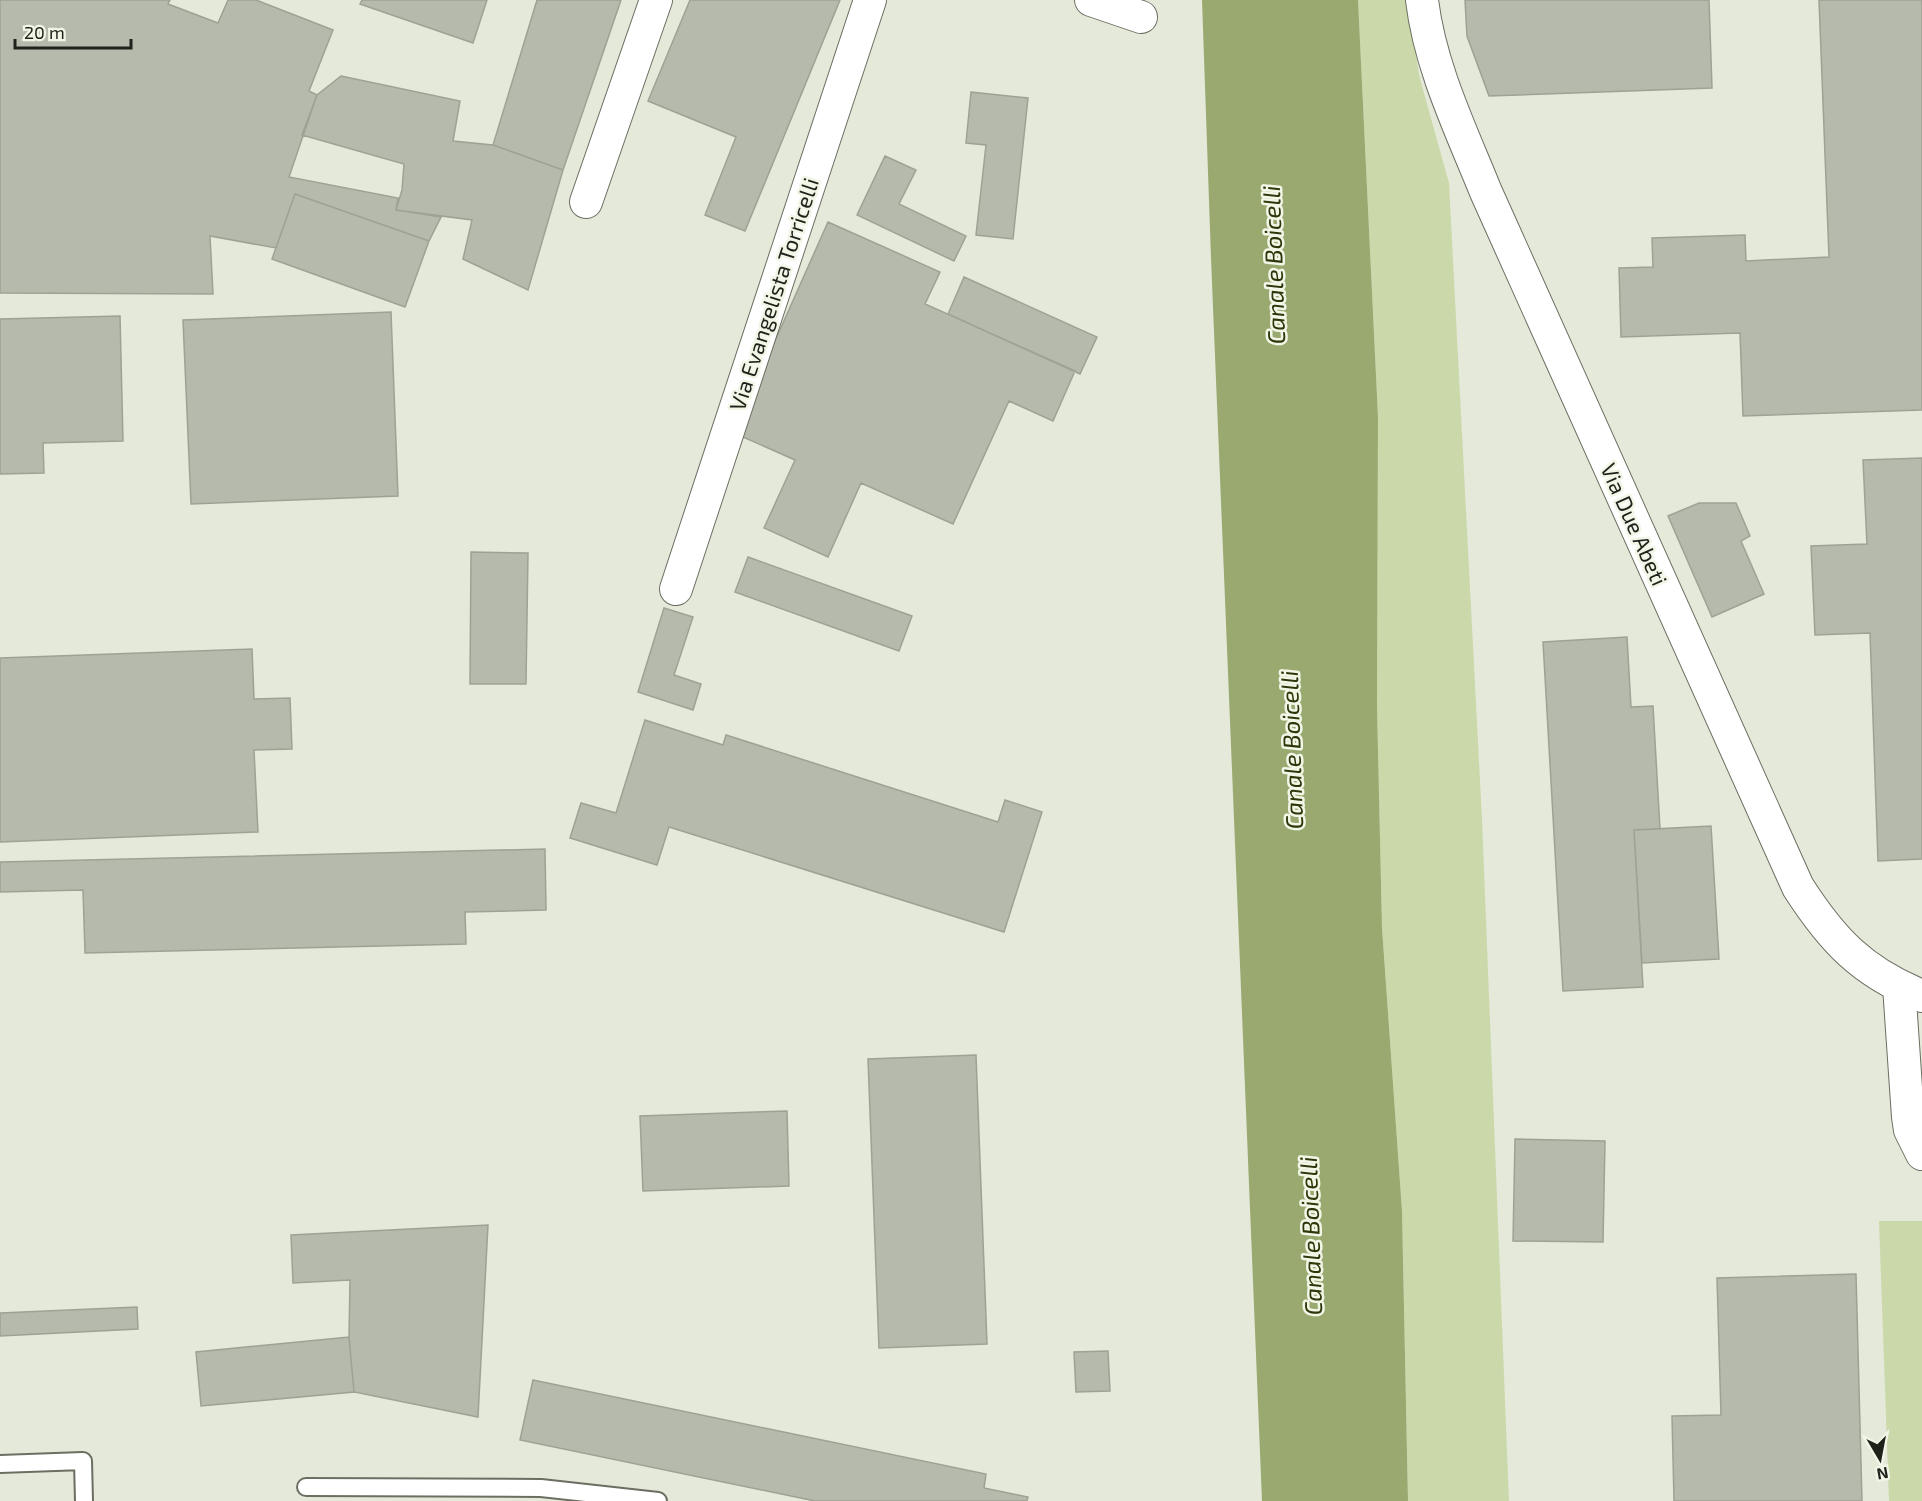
<svg xmlns="http://www.w3.org/2000/svg" width="1922" height="1501" font-family="'Exo 2',sans-serif">
<rect width="100%" height="100%" fill="#e4e9da"/>
<!-- green -->
<path fill="#cbd9aa" d="M1358 0H1408L1419 75 1449 183 1482 819 1509 1501H1408L1402 1211 1382 928 1377 705 1378 417Z
M1879 1221H1922V1501H1889Z"/>
<!-- water -->
<path fill="#99a970" d="M1202 0H1358L1378 417 1377 705 1382 928 1402 1211 1408 1501H1262L1211 258Z"/>
<!-- building -->
<path fill="#b5baac" stroke="#9ea295" stroke-width="1.5" d="M0 0H170L168 4 218 23 228 0H256L333 30 309 91 317 95 289 177 398 198 396 210 441 217 429 241 295 194 276 248 210 236 213 294 0 293Z
M362 0H487L473 43 360 4Z
M537 0H621L563 170 493 145Z
M690 0H840L745 231 705 215 736 137 648 101Z
M1465 0H1709L1712 88 1489 96 1467 36Z
M1819 0H1922V410L1743 416 1740 333 1621 337 1619 268 1653 267 1652 238 1745 235 1746 261 1829 257Z
M341 76 460 101 453 141 493 145 563 170 528 290 463 259 472 220 396 210 402 190 404 164 302 135 317 95Z
M971 92 1028 98 1013 239 976 235 986 145 966 143Z
M885 156 916 170 899 204 966 236 954 261 857 215Z
M295 194 429 241 405 307 272 259Z
M828 222 940 272 925 304 1075 371 1053 421 1009 401 953 524 861 483 828 557 764 528 795 460 734 433Z
M964 277 1097 337 1080 374 948 314Z
M391 312 398 496 191 504 183 320Z
M120 316 123 441 43 443 44 473 0 474V319Z
M1922 458V859L1878 861 1870 633 1815 635 1811 546 1867 544 1863 460Z
M1699 503H1736L1750 536 1741 541 1764 594 1712 617 1668 516Z
M471 552 528 553 526 684H470Z
M748 557 912 616 899 651 735 592Z
M664 608 693 617 674 675 701 684 693 710 638 692Z
M1627 637 1631 707 1653 706 1660 829 1634 830 1643 987 1563 991 1543 642Z
M252 649 254 699 290 698 292 749 254 750 258 832 0 842V658Z
M645 720 723 745 726 735 998 822 1005 800 1042 812 1004 932 669 827 657 865 570 838 581 803 616 813Z
M1711 826 1719 959 1642 963 1634 830Z
M545 849 546 910 465 912 466 944 85 953 83 890 0 892V862Z
M976 1055 987 1344 879 1348 868 1059Z
M787 1111 789 1186 643 1191 640 1116Z
M1515 1139 1605 1141 1603 1242 1513 1241Z
M488 1225 478 1417 354 1392 349 1337 350 1280 293 1283 291 1235Z
M1856 1274 1862 1501H1674L1672 1416 1721 1415 1717 1278Z
M137 1307 138 1329 0 1336V1313Z
M349 1337 354 1392 201 1406 196 1352Z
M1108 1351 1110 1391 1076 1392 1074 1352Z
M533 1380 986 1474 984 1488 1028 1497 1027 1501H815L520 1440Z"/>
<g fill="none" stroke-linecap="round" stroke-linejoin="round">
<defs>
<path id="lane" d="M0 1464 83 1461 84 1501
M306 1487 541 1488 658 1501"/>
<path id="street" d="M1091 0 1141 17
M1422 0C1430 67 1461 130 1486 192L1798 887C1832 940 1862 972 1922 996
M586 202 656 0
M676 589 870 0
M1899 986 1908 1117 1910 1130 1922 1154"/>
</defs>
<!-- lane casing -->
<use href="#lane" stroke="#6b6f62" stroke-width="20"/>
<!-- street casing -->
<use href="#street" stroke="#6b6f62" stroke-width="34"/>
<!-- lane -->
<use href="#lane" stroke="#fff" stroke-width="16"/>
<!-- street -->
<use href="#street" stroke="#fff" stroke-width="32"/>
</g>
<g text-anchor="middle" dominant-baseline="central" stroke-width="5" stroke-linejoin="round" paint-order="stroke">
<!-- street labels -->
<g font-size="22" fill="#1f211b" stroke="#f1f6e7">
<text transform="translate(773 294) rotate(-72)">Via Evangelista Torricelli</text>
<text transform="translate(1635 524) rotate(66)">Via Due Abeti</text>
</g>
<!-- water labels -->
<g font-size="24" font-style="italic" fill="#2c3609" stroke="#f1f6e7">
<text transform="translate(1273 265) rotate(-92)">Canale Boicelli</text>
<text transform="translate(1291 750) rotate(-92)">Canale Boicelli</text>
<text transform="translate(1310 1236) rotate(-92)">Canale Boicelli</text>
</g>
</g>
<!-- north arrow -->
<g transform="translate(1880 1459) rotate(170)" stroke="#f1f6e7" stroke-width="4.5" paint-order="stroke">
<path d="M0-4.5L10 22L0 15L-10 22Z" fill="#1f211b"/>
<text y="-9" font-size="16" font-weight="bold" text-anchor="middle" fill="#1f211b">N</text>
</g>
<!-- scale -->
<path d="M15 39v9h116v-9" fill="none" stroke="#1f211b" stroke-width="3"/>
<text x="24" y="39" font-size="18" fill="#1f211b" stroke="#f1f6e7" stroke-width="4.5" paint-order="stroke">20 m</text>
</svg>
